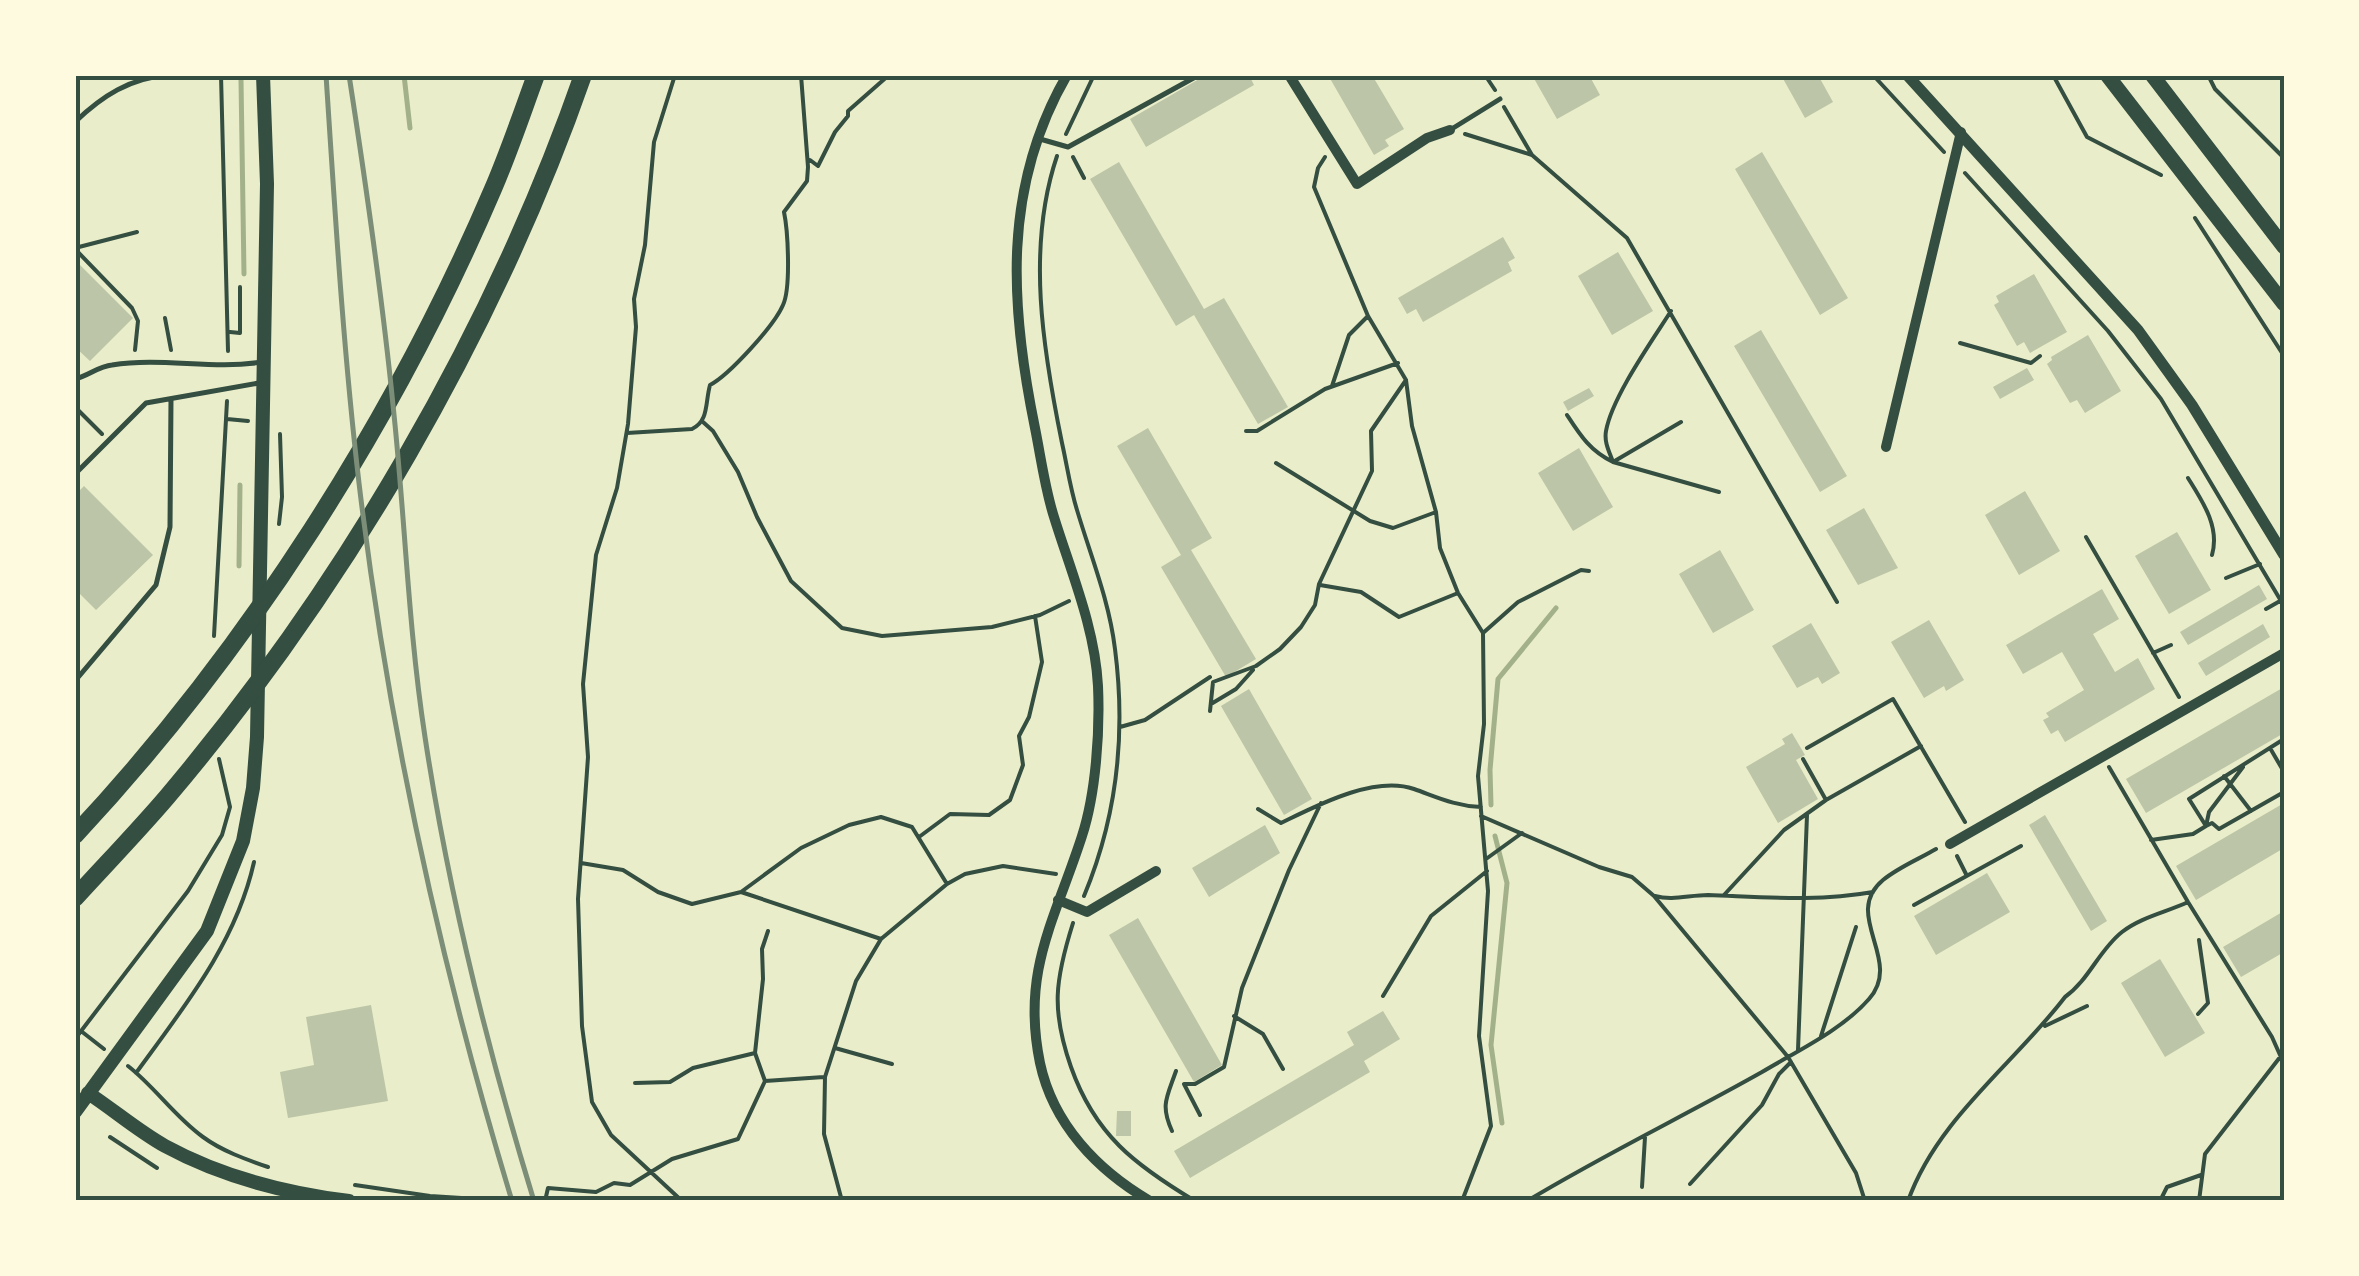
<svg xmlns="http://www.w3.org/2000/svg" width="2359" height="1276" font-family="'PT Sans Narrow',sans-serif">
<rect width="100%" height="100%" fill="#e9edc9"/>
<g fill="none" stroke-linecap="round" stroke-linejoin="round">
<!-- stream -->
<path stroke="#a3b18a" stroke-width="5" d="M404 75 410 128
M241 80 244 274
M239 566 240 485
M1491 805 1490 770 1498 679 1556 608
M1495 836 1507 883 1491 1045 1502 1123"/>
</g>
<!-- building -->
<path fill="#bcc5a7" d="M1206 75H1249L1254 85 1146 147 1130 119Z
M1328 75H1372L1404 129 1385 140 1389 146 1374 155Z
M1532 75H1589L1600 95 1557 119Z
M1781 75H1818L1833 102 1805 118Z
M1762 152 1848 298 1820 315 1735 169Z
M1119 162 1204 309 1224 298 1288 407 1258 424 1194 315 1176 326 1090 179Z
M1503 237 1515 258 1508 262 1512 271 1423 322 1416 309 1407 314 1398 298Z
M1618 252 1653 311 1612 335 1578 276Z
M75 260 133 318 90 361 75 347Z
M2034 274 2067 332 2030 353 2024 342 2017 346 1994 305 1999 302 1996 296Z
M1761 330 1847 476 1820 492 1734 346Z
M2088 335 2121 391 2085 413 2077 400 2070 403 2047 364 2052 360 2051 357Z
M2027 368 2034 380 2000 399 1993 387Z
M1589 388 1594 396 1568 411 1563 402Z
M1148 428 1212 538 1191 550 1256 659 1226 677 1161 567 1181 555 1117 446Z
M1579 448 1613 507 1573 531 1538 473Z
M84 486 153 555 96 610 75 589V495Z
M2025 491 2060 551 2019 575 1985 515Z
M1864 508 1898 568 1858 585 1826 530Z
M2177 532 2211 590 2169 614 2135 556Z
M1720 550 1754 610 1713 633 1679 574Z
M2259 585 2267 599 2188 645 2180 632Z
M2102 589 2119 619 2093 634 2115 672 2138 658 2155 689 2065 742 2058 730 2051 734 2043 720 2049 717 2046 713 2084 690 2062 652 2023 674 2006 645Z
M1929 620 1964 680 1946 691 1944 686 1924 698 1891 642Z
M1811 623 1840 673 1822 684 1818 677 1797 688 1772 646Z
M2263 624 2270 637 2206 676 2198 663Z
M2284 687V733L2146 813 2126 779Z
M1249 689 1312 799 1284 815 1221 706Z
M1792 733 1805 755 1796 760 1818 799 1778 823 1746 767 1785 744 1782 739Z
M2284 803V848L2196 900 2176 866Z
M2045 815 2107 921 2091 931 2029 825Z
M1265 825 1280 853 1209 897 1192 868Z
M1987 873 2010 912 1936 955 1914 916Z
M2284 911V952L2241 977 2223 947Z
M1138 918 1222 1065 1194 1082 1109 935Z
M2160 959 2205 1033 2165 1057 2121 983Z
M371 1005 388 1101 288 1118 280 1072 314 1065 306 1017Z
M1383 1011 1400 1039 1364 1061 1370 1072 1190 1178 1174 1151 1354 1045 1347 1032Z
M1117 1111H1131V1136H1116Z"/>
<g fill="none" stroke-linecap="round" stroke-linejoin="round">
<!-- path -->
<path stroke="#344e41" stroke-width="4" d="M221 75 228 351
M675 75 654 142 645 245 634 299 636 327 628 424 617 488 596 555 583 684 588 757 578 899 582 1026 592 1102 611 1135 682 1201
M1485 75 1495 90
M1873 75 1944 152
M2053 75 2087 137 2161 175
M2208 75 2215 89 2284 158
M1504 107 1532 155
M1066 134 1094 75
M1465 134 1532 155 1627 238 1837 602
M1057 156C1026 248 1043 350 1062 443 1067 465 1070 488 1077 510 1091 557 1109 600 1115 649 1126 734 1117 817 1084 896
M1073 157 1084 178
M1325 157 1318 168 1314 187 1368 316 1406 380 1412 426 1436 512 1440 548 1458 593 1483 633 1484 724 1478 776 1488 891 1479 1036 1491 1126 1462 1201
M810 160 818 166 835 132 848 116V111L889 75
M1965 173 2108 331 2161 399 2284 606
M2195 218 2284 356
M75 248 137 232
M75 249 132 308 138 321 135 350
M1671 311C1652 341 1612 397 1606 431 1604 442 1609 451 1613 462L1719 492
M165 318 171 350
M230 332 240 333V287
M1960 343 2031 363 2040 356
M1332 386 1349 335 1368 316
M75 407 102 434
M1567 415C1580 435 1590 451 1613 462L1681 422
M227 419 248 421
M703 422 713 431 738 472 757 517 791 581 842 628 882 636 992 627 1040 615 1069 601
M1246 431H1257L1325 389 1398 363
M627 433 692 429C709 421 705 403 710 385 729 375 774 326 783 305 791 288 788 231 784 212L807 181 808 167 801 75
M1276 463 1370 521 1393 528 1436 512
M2188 478C2203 502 2220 527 2212 555
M279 524 282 497 280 434
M2086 537 2179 697
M2226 578 2260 564
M1320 585 1361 592 1399 617 1458 593
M2266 609 2280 601
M1483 633 1518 602 1581 570 1589 571
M214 636 227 401
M2153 653 2171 645
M1211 704 1236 689 1253 670
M1210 711 1213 682 1256 666 1280 649 1301 627 1315 605 1319 584 1372 471 1371 431 1406 380
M1120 727 1145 720 1210 677
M2284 739 2189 799 2206 826 2212 823 2219 829 2284 792
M1807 748 1893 699 1965 822
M2270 748 2284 772
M1803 759 1826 800 1921 746
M2109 767 2188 902 2272 1037 2284 1064
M2224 776 2251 811
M1258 809 1281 823C1316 806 1374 775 1414 789 1437 797 1455 806 1481 807
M1481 816 1599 867 1632 877 1654 896 1788 1057 1856 1173 1865 1201
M919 837 950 814 989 815 1010 800 1023 765 1019 736 1029 717 1042 662 1035 616
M2151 840 2193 834 2206 826 2209 812 2243 767
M1957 856 1966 874
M1486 859 1522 833
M581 863 623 870 658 892 692 904 741 892 801 848 849 825 881 817 912 827 947 884
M741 892 881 939
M1724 895 1784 830 1826 800
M1655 896C1673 901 1689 895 1708 895 1764 897 1817 902 1873 892
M1914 905 2021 846
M1073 923C1055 980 1051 1010 1071 1067 1095 1135 1135 1165 1195 1201
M1383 996 1431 916 1487 871
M2198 1014 2208 1003 2199 940
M1234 1016 1263 1034 1283 1069
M2045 1026 2087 1006
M81 1031 104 1049
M1821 1036 1856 927
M75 1039 188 891 222 835 230 807 219 759
M835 1048 892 1064
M1798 1050 1807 815
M128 1066C155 1087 175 1117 203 1137 222 1151 245 1159 268 1167
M136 1073C184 1007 236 943 254 862
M765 1081 755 1053 763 979 762 949 768 931
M635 1083 670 1082 693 1068 755 1053
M1200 1115 1184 1084H1195L1224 1067 1242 988 1289 870 1321 803
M1172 1131C1160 1105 1167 1097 1176 1071
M110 1137 157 1168
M1690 1184 1762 1105 1779 1074 1791 1062
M355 1185 430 1196 509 1201
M1642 1187 1645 1137
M545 1201 548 1188 596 1192 614 1183 630 1185 672 1159 738 1139 765 1081 824 1077
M842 1201 824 1134 825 1077 856 981 881 939 947 884 965 874 1003 866 1056 874
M1527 1201C1603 1155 1684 1116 1762 1072 1797 1051 1842 1030 1869 999 1904 960 1841 915 1883 880 1899 867 1919 859 1936 849
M1908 1201C1937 1119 2014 1064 2065 997 2089 980 2099 950 2122 932 2141 917 2167 912 2188 902
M2160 1201 2167 1187 2201 1175
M2199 1201 2205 1154 2284 1052"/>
<!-- service -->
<path stroke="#344e41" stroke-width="5" d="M2268 75H2284
M75 122C102 96 130 78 168 75
M1450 130 1500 99
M1040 139 1068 147 1199 75
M75 379C88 376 99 366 112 365 162 357 212 370 262 362
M75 474 146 403 259 383
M75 681 156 585 170 527 171 399"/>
<!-- minor -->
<path stroke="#344e41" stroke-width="10" d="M1067 75C1002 187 1010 306 1035 428 1041 458 1045 489 1054 517 1071 572 1095 628 1098 686 1100 731 1096 793 1082 836 1055 920 1021 971 1040 1063 1053 1124 1097 1170 1150 1201
M1289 75 1357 184 1427 138 1450 130
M1886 447 1961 132
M1950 844 2284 653
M1058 900 1087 912 1156 871"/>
<!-- tertiary -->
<path stroke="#344e41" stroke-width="11" d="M1907 75 2138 330 2192 405 2284 555"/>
<!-- secondary -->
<path stroke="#344e41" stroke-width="14" d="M88 1093C114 1110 138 1131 165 1146 222 1177 285 1193 349 1201
M75 1112 207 931 243 841 253 788 257 737 267 184 263 75"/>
<!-- primary -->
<path stroke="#344e41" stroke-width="15" d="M2107 75 2284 304
M2152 75 2284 247"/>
<!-- motorway -->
<path stroke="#344e41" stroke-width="18" d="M75 835C248 650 394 421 493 189 509 152 522 113 536 75
M75 898C106 864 138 831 167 797 344 588 493 333 583 75"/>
<!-- rail -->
<path stroke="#7c8e77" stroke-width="5" d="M326 75C335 211 343 347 359 483 388 726 441 967 512 1201
M349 75C366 185 382 294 393 405 405 516 408 627 425 737 449 895 487 1048 534 1201"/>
</g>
<!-- border -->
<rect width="2359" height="1276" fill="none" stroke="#fefae0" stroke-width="155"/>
<rect x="78" y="78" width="2204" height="1120" fill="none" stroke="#344e41" stroke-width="4"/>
</svg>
